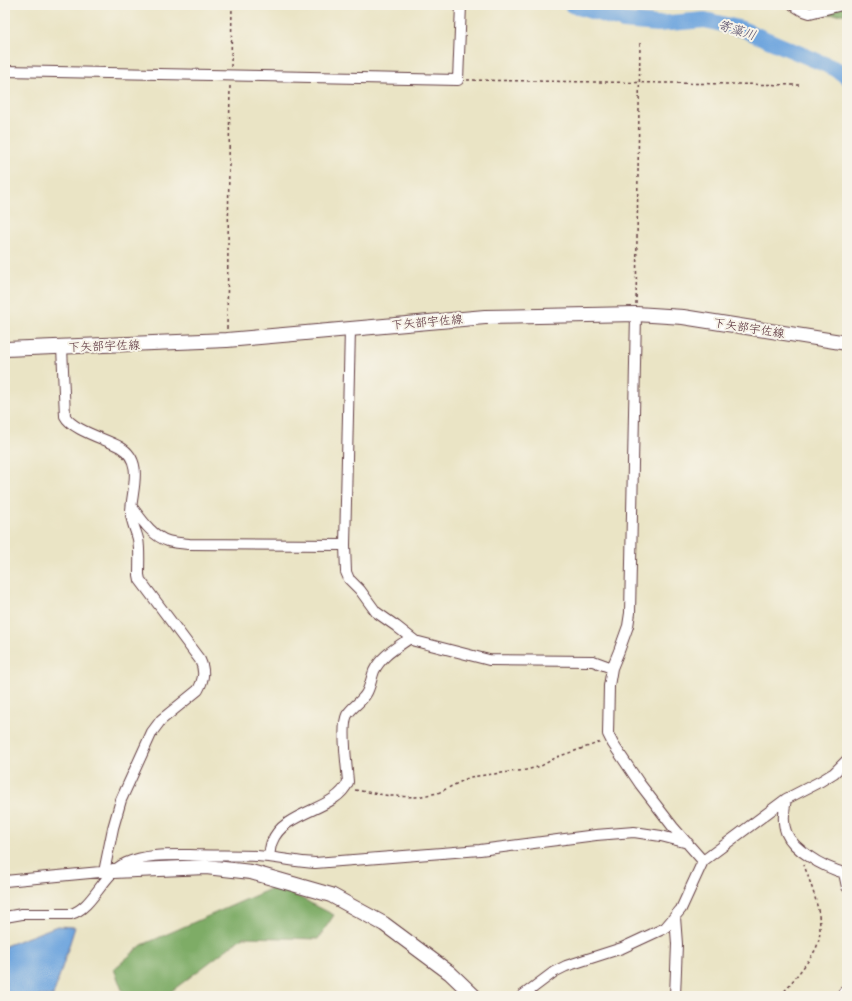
<svg xmlns="http://www.w3.org/2000/svg" width="852" height="1001" font-family="'Shantell Sans','Klee One',sans-serif">
<rect width="100%" height="100%" fill="#f7f3e8"/>
<filter id="ink" filterUnits="userSpaceOnUse"><feTurbulence type="fractalNoise" baseFrequency=".025" numOctaves="2"/><feDisplacementMap in="SourceGraphic" scale="8" xChannelSelector="R" yChannelSelector="G"/><feConvolveMatrix kernelMatrix="1 2 1 2 8 2 1 2 1" color-interpolation-filters="sRGB"/></filter>
<filter id="wash" filterUnits="userSpaceOnUse"><feTurbulence type="fractalNoise" baseFrequency=".012" numOctaves="4" result="noise"/><feDisplacementMap in="SourceGraphic" scale="16" xChannelSelector="R" yChannelSelector="G"/><feGaussianBlur stdDeviation="0.9" result="paint"/><feColorMatrix in="noise" values="0 0 0 0 0 0 0 0 0 0 0 0 0 0 0 0 0 1.4 0 .05"/><feComposite in="paint" operator="in"/></filter>
<g filter="url(#wash)">
<rect width="100%" height="100%" fill="#eae4c5"/>
<!-- forest -->
<path fill="#7eac66" stroke="#646648" d="M792 5H847V14L809 15Z
M277 886 334 915 318 939 243 937 165 996H132L122 990 114 969 142 945Z"/>
<!-- water -->
<path fill="#70a6de" stroke="#5d6284" d="M57 926 75 927 53 996H5V946Z"/>
<g fill="none" stroke-linecap="round" stroke-linejoin="round">
<!-- river -->
<path stroke="#70a6de" stroke-width="16" d="M572 5 624 21 658 24 705 20 742 29 836 69 847 77"/>
</g>
</g>
<g filter="url(#ink)">
<g fill="none" stroke-linecap="round" stroke-linejoin="round">
<defs>
<path id="street" d="M793 5 801 10 810 13 842 5
M5 71 458 80 461 5
M636 314 630 613 628 626 619 651 612 668 609 686 608 734 613 744 640 784 673 827 703 861
M350 329 345 545 346 572 349 579 360 590 376 612 396 626 415 641 489 660 593 661 612 668
M62 347 65 416C72 430 106 439 120 447 146 462 130 493 131 515 132 523 136 531 138 539 140 550 139 563 139 575L140 580 200 660C205 671 204 679 198 690L161 720 152 732 121 800 113 828 104 872
M132 507C141 519 152 536 168 541 174 543 182 543 189 544L345 545
M786 799C780 828 785 841 810 857 821 865 834 870 847 874
M269 857C270 852 270 846 272 842 284 810 336 811 348 782 347 767 341 727 347 715 352 707 361 702 366 694 370 688 371 679 374 671 381 656 396 648 410 638
M844 873 847 887
M5 881 111 871
M5 917 22 914H71C93 908 103 873 126 863 146 854 169 855 190 855 212 856 235 855 257 856 276 857 295 862 315 863L480 850 596 835 634 832 661 836 688 843
M675 917 677 944 675 996
M522 996 554 972 566 966 622 948 665 928 681 909 703 861 786 799 821 781 834 773 847 760
M841 996 847 988"/>
<path id="secondary" d="M5 349 227 340 485 317 636 314 683 317 847 343
M113 871 206 867 251 872 331 895 384 924 450 973 474 996"/>
</defs>
<!-- street casing -->
<use href="#street" stroke="#623d42" stroke-width="12"/>
<!-- secondary casing -->
<use href="#secondary" stroke="#623d42" stroke-width="16"/>
<!-- path -->
<path stroke="#623d42" stroke-width="1.5" stroke-dasharray="3 3" stroke-linecap="butt" d="M231 67 232 5
M467 80 799 85
M636 304 640 42
M227 329 230 84
M355 790 391 796 416 797 438 793 470 777 526 770 541 766 557 757 601 742
M781 996C791 982 805 967 814 952 829 928 812 888 804 865"/>
<!-- street -->
<use href="#street" stroke="#fff" stroke-width="10"/>
<!-- secondary -->
<use href="#secondary" stroke="#fff" stroke-width="14"/>
</g>
</g>
<g text-anchor="middle" dominant-baseline="central" stroke-width="4" stroke-linejoin="round" paint-order="stroke">
<!-- street labels -->
<g font-size="12" fill="#4a1f2b" stroke="#f7f3e8">
<text transform="translate(427 322) rotate(-5)">下矢部宇佐線</text>
<text transform="translate(749 328) rotate(9)">下矢部宇佐線</text>
<text transform="translate(104 346) rotate(-2)">下矢部宇佐線</text>
</g>
<!-- water labels -->
<g font-size="13" font-style="italic" fill="#574e6a" stroke="#f7f3e8">
<text transform="translate(737 30) rotate(17)">寄藻川</text>
</g>
</g>
<!-- margin -->
<rect width="852" height="1001" fill="none" stroke="#f7f3e8" stroke-width="20"/>
</svg>
